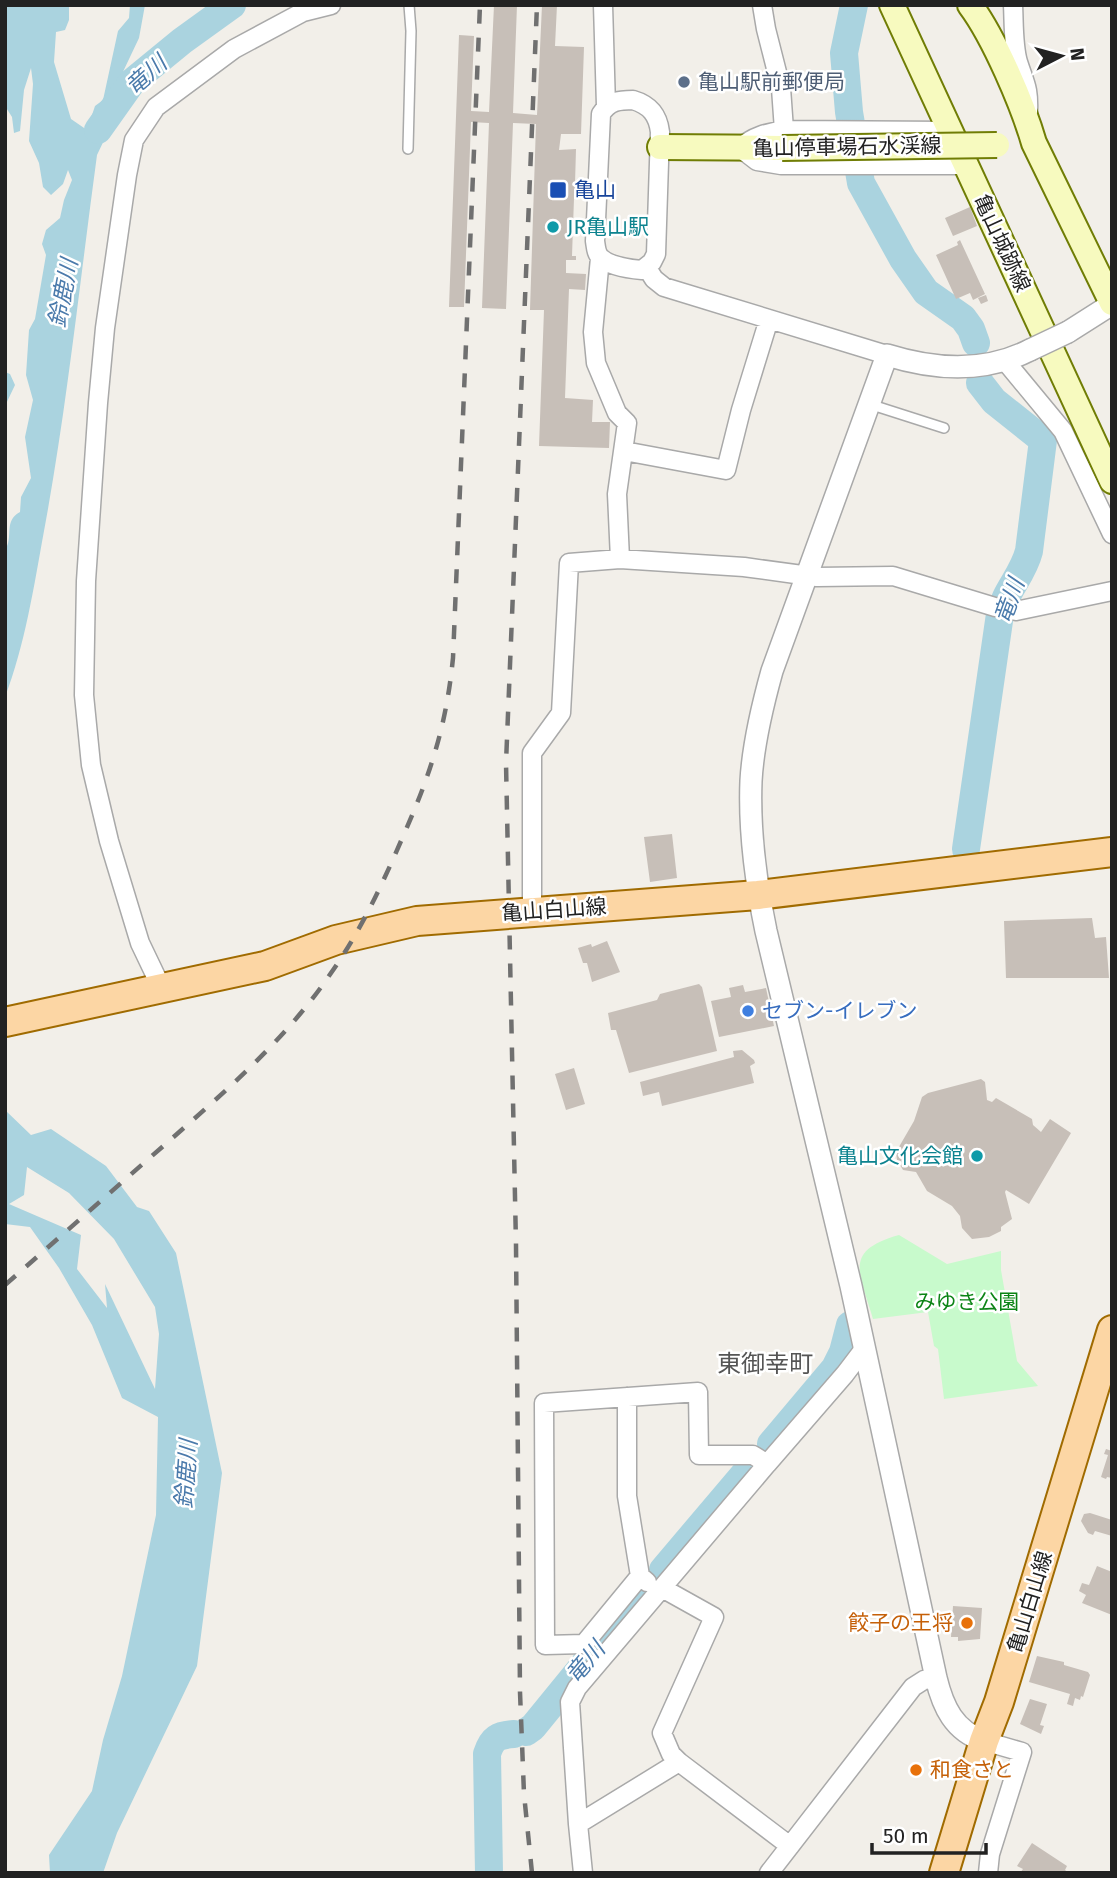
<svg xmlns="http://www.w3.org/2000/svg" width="1117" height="1878" font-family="'Fira Sans','Noto Sans JP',sans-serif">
<rect width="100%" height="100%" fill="#f2efe9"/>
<!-- park -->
<path fill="#c8facc" d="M899 1235 947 1264 1001 1251V1270L1017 1361 1038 1386 944 1399 938 1349 934 1346 928 1312 873 1319C860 1273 842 1251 899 1235Z"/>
<!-- water -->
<path fill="#aad3df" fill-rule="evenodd" d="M5 5H69V20L65 30 56 32 54 62 71 119 87 130 95 106 103 100 118 31 129 18 130 5H145L139 38 121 76 117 113 97 155C80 280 67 407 44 531 34 586 25 645 5 697V550C14 537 3 521 20 512L21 497 31 478 25 437 33 400 26 375 29 330 35 319 46 255 42 244 46 230 60 218 64 200 72 180 68 170 63 184 51 195 43 187 39 163 29 141 33 84 31 68 24 90 20 131 14 133 12 117 5 106Z
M5 372 10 374 15 385 5 406Z
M5 1110 31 1135 51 1129 106 1166 137 1207 149 1211 176 1253 222 1473 197 1666 117 1833 103 1873H50L49 1855 92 1791 103 1740 122 1676 156 1515 158 1417 122 1398 92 1325 59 1268 30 1227 5 1224ZM27 1167 69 1193 114 1239 155 1307 159 1334 155 1389 105 1284 107 1308 77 1269 81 1235 9 1204 24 1195Z"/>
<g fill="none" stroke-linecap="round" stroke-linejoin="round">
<!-- river -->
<path stroke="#aad3df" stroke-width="28" d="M854 5 844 53 849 112 861 183 903 259 926 292 963 318 971 329 976 343
M98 130 132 82 182 41 232 5
M966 849 1000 614C1005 591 1023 575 1029 551L1043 440 994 401 980 383
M771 1444 835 1368 843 1352 850 1325
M663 1570 746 1472
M526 1732 533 1727 644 1591
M489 1873 487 1754C492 1738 498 1735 514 1734"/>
</g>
<!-- building -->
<path fill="#c7bfb8" d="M494 5H517L513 113 537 115 542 5H557L555 46 584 47 581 134H561L559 150 576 149 575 184H579L578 198H574L572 256H576V260H566V273L586 274 585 290 569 289 565 398 593 400 592 422H610L609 448 539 446 544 310H530L536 124 513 123 506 309 482 308 489 123 471 122 464 307H449L459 35 474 36 471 111 489 112Z
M970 207 977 226 953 236 945 218Z
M960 240 985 294 973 300 970 293 956 299 936 255 958 245 957 242Z
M986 295 988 301 981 304 978 298Z
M672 834 677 878 650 882 644 837Z
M1092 918 1095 938 1106 937 1109 978H1006L1004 921Z
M607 941 620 972 592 982 587 963H583L578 948 591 944 592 947Z
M699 984 702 987 717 1051 629 1073 616 1030H611L608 1013 657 1000 660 994Z
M743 985 745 992 766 988 774 1026 719 1037 711 1001 731 997 729 988Z
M742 1050 754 1060 755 1063 750 1066 754 1083 662 1106 659 1092 643 1096 640 1082 734 1057 733 1051Z
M574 1068 585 1104 566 1110 555 1074Z
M981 1079 985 1082 987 1100 992 1102 996 1098 1032 1119 1033 1125 1041 1132 1050 1119 1071 1133 1029 1204 1006 1190 1005 1192 1012 1219 1001 1227V1231L989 1237 972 1239 962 1228 960 1216 952 1206 927 1191 916 1172 903 1170 897 1160 896 1152 914 1121 922 1097 928 1093Z
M1106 1449 1112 1451V1478L1107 1477 1106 1479 1101 1477 1108 1455 1104 1454Z
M1090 1513 1112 1520V1536L1095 1531 1093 1535 1088 1533 1081 1521 1084 1514Z
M1097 1566 1112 1572V1615L1082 1603 1086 1595 1079 1591 1082 1583 1089 1585Z
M953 1606 982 1608 980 1639 958 1641V1637H951Z
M1037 1656 1064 1662V1665L1088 1672 1090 1675 1083 1697 1081 1696 1080 1700 1075 1698 1073 1706 1067 1704 1070 1694 1029 1682Z
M1030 1699 1047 1704 1040 1725 1044 1726 1041 1734 1020 1724Z
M1032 1843 1067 1866 1065 1870 1069 1873H1020L1023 1869 1017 1866Z"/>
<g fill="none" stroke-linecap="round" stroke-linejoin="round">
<defs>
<path id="service" d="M408 149 411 31 409 5
M869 404 944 428"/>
<path id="minor" d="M603 5 606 106
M762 5 766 29 781 88 784 130
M1013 5C1014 23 1013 45 1018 62 1025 84 1029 87 1028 112
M633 100C650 105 658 115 660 132L656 254 652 262 642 270C630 269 610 266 601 258 596 254 596 247 595 241L601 114C609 101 619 100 633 100Z
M950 131 784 130C767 133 753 136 740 148L757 161 781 165H966
M600 258 593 332 596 363 617 413 627 423 617 494 620 559
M647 268 654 279 664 287 887 355
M1006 362 1063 431 1112 534
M624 451 726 470 741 410 769 319
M532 911V753L561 713 569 563 620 559 744 567 817 577 893 576 995 607 1016 611 1112 591
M162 989 140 943 109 841 91 765 84 695 86 581 98 403 105 328 127 175 134 140 156 107 234 49 303 12 331 5
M627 1397V1496L640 1576 647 1582
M767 1464 577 1688 570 1702 578 1824 679 1762 790 1846
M640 1576 584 1644 545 1645 544 1403 698 1392 699 1455H753L767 1464 845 1374 864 1349
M662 1588 714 1617 662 1733 671 1754 679 1762
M984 1741 1022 1752 990 1854 988 1873
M578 1824 583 1873
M769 1873 913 1687 924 1680 936 1678"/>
<path id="tertiary" d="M1068 332 1112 304
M984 1741C954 1731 943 1707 936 1678L851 1286 766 931C756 883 749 831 751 781 753 744 762 707 772 671L887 355C935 370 985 373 1030 350"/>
<path id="secondary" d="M892 5 1112 481
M970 5C994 37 1023 105 1034 143L1112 303
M660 147 782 148"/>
<path id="primary" d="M5 1022 265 966 336 940 417 921 758 895 1112 852
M944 1873 984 1741 999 1702 1112 1330"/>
</defs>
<!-- service casing -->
<use href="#service" stroke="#a9a9a9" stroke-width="12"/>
<!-- minor casing -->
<use href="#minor" stroke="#a9a9a9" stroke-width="21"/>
<!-- tertiary casing -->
<use href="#tertiary" stroke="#a9a9a9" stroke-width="24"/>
<!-- secondary casing -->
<use href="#secondary" stroke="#707d05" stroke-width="28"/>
<!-- primary casing -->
<use href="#primary" stroke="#a06b00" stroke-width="32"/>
<!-- service -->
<use href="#service" stroke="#fff" stroke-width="9"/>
<!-- minor -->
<use href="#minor" stroke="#fff" stroke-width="18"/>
<!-- tertiary -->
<use href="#tertiary" stroke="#fff" stroke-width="21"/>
<!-- secondary -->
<use href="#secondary" stroke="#f7fabf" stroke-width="24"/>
<!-- primary -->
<use href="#primary" stroke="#fcd6a4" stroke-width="28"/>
<!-- rail -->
<path stroke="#707070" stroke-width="4.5" stroke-dasharray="14 14" stroke-linecap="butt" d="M5 1285C60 1237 114 1189 169 1141 227 1090 288 1037 331 973 360 932 381 887 401 841 429 778 446 729 453 658L480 5
M532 1873 524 1794 520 1692 516 1245 506 763 537 5"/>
<defs>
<path id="tertiary-bridge" d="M1030 350 1068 332"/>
<path id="secondary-bridge" d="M782 148 997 145"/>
</defs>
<!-- tertiary-bridge casing -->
<use href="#tertiary-bridge" stroke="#a9a9a9" stroke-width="24" stroke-linecap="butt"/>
<!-- secondary-bridge casing -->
<use href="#secondary-bridge" stroke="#707d05" stroke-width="28" stroke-linecap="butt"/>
<!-- tertiary-bridge -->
<use href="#tertiary-bridge" stroke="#fff" stroke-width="21"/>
<!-- secondary-bridge -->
<use href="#secondary-bridge" stroke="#f7fabf" stroke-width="24"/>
</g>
<!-- markers -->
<circle fill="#5c6f8a" stroke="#fff" stroke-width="2.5" cx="684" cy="82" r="7"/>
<rect fill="#1a4fb4" stroke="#fff" stroke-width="2.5" x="549" y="181" width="18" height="18" rx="3.5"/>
<g fill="#0f9aa8" stroke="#fff" stroke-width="2.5">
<circle cx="553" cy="227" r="7"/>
<circle cx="977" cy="1156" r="7"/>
</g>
<circle fill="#3f7fe0" stroke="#fff" stroke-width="2.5" cx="748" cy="1011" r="7"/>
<g fill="#e8710a" stroke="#fff" stroke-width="2.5">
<circle cx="967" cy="1623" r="7"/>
<circle cx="916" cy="1770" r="7"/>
</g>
<g text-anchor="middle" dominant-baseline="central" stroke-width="5" stroke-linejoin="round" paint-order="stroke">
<!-- service labels -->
<g font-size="21" fill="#4e5e75" stroke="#fff" text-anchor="start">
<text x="698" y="82">亀山駅前郵便局</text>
</g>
<!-- street labels -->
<g font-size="21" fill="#222" stroke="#fff">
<text transform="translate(847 147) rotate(-1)">亀山停車場石水渓線</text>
<text transform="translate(1002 243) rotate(65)">亀山城跡線</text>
<text transform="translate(554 910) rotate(-4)">亀山白山線</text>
<text transform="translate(1030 1602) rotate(-73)">亀山白山線</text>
</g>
<!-- transit labels -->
<g font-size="21" fill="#164399" stroke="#fff" text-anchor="start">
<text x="574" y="190">亀山</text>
</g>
<!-- culture labels -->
<g font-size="21" fill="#0d838f" stroke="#fff" text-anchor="start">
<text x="567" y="227">JR亀山駅</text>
<text x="963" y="1156" text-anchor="end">亀山文化会館</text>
</g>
<!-- shop labels -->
<g font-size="21" fill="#366cbe" stroke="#fff" text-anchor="start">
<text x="762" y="1011">セブン-イレブン</text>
</g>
<!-- park labels -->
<g font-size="21" fill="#0c8416" stroke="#fff">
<text x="967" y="1302">みゆき公園</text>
</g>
<!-- food labels -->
<g font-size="21" fill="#c56008" stroke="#fff" text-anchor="end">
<text x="953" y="1623">餃子の王将</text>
<text x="930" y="1770" text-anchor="start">和食さと</text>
</g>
<!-- water labels -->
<g font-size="23" font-style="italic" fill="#4a7aab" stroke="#fff">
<text transform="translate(146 75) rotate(-42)">竜川</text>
<text transform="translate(63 293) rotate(-79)">鈴鹿川</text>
<text transform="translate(1009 601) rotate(-70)">竜川</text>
<text transform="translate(186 1474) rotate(-86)">鈴鹿川</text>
<text transform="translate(585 1662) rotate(-50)">竜川</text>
</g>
<!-- quarter labels -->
<g font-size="24" fill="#555" stroke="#fff">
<text x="765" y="1364">東御幸町</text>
</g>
</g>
<!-- border -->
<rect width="1117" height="1878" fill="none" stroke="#222222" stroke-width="14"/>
<!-- north arrow -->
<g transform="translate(1061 56) rotate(84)" stroke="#ffffff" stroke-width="5" paint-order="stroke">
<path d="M0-5L12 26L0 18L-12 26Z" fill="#222222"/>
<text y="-10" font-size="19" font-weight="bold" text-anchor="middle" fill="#222222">N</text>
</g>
<!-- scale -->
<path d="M872 1843v10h114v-10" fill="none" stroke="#222222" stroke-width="3.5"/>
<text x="883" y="1843" font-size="21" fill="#222222" stroke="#ffffff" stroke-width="5" paint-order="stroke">50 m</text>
</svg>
